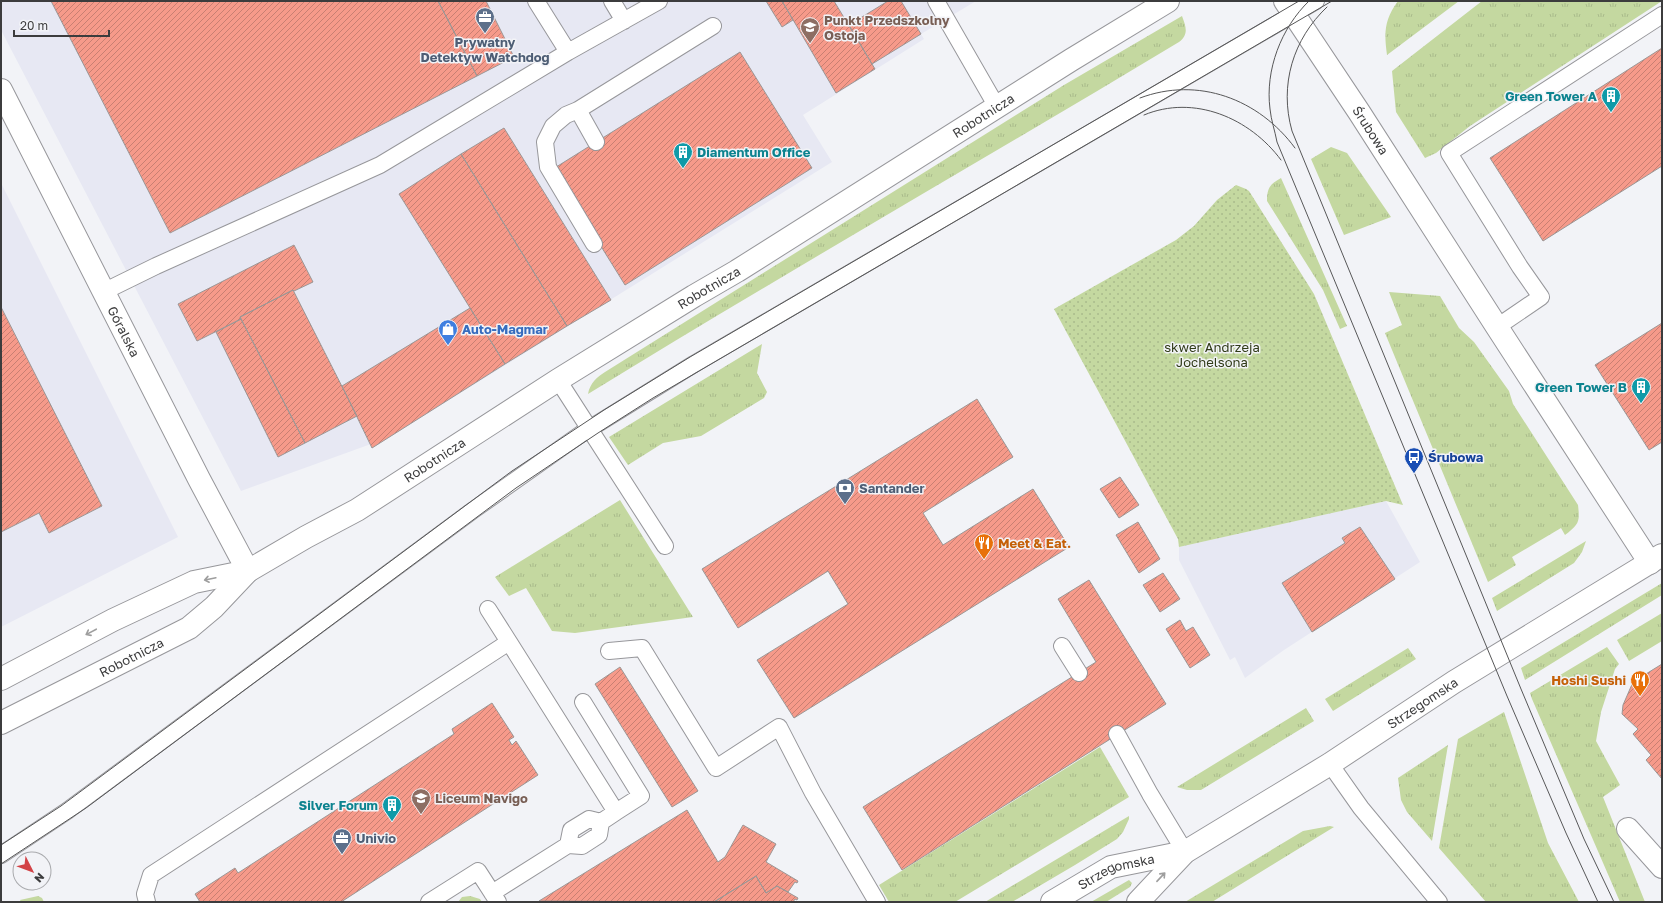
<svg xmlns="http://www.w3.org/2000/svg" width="1663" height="903" font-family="'Golos Text',sans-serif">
<defs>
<pattern id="grass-tufts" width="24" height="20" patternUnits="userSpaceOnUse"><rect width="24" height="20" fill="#c4d8a0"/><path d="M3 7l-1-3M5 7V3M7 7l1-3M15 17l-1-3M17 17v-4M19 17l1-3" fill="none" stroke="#a9ba8b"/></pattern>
<pattern id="park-dots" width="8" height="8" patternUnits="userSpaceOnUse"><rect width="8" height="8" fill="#c4d8a0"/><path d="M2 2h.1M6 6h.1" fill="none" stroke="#a9ba8b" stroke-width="1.8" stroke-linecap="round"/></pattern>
<pattern id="building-hatch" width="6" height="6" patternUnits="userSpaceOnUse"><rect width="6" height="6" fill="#f69a8a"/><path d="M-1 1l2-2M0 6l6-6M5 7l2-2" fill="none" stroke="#c87f72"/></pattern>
</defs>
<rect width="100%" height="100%" fill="#f2f3f7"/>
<!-- built -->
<path fill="#e7e8f3" d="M1 1H976L921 34 924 39 803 115 832 162 372 448 371 444 241 491 1 30Z
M1 183 178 537 1 627Z
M1386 501 1420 562 1284 650 1245 678 1235 657 1230 660 1179 560V547Z"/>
<!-- grass -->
<path fill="url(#grass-tufts)" d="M1398 1H1459L1387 55C1384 33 1384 20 1398 1Z
M1482 1H1662L1470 126 1436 153 1425 158 1396 112 1392 71Z
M1182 16C1186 27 1189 34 1179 42 983 160 783 274 588 394 590 383 597 377 605 372L1064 85Z
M1331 147 1347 153 1391 217 1344 235 1311 159Z
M1281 178 1347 326 1340 329 1323 290 1267 201C1267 188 1270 184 1281 178Z
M1389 292 1440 296 1459 328 1474 342 1509 391 1513 404 1578 505C1580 522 1579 524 1565 535L1561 528 1512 557 1516 565 1488 582 1385 333 1402 325Z
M762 344 757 373 767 392 764 398 701 436 663 443 628 465 609 437Z
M620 500 693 617 575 633 552 631 526 588 509 596 495 577Z
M1586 541 1582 552 1574 563 1497 611 1492 598Z
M1662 583V595L1525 680 1521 668Z
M1662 613V641L1629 661 1617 640Z
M1607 647 1619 664 1615 669 1601 712 1596 741 1620 785 1603 797 1645 902H1620L1532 699 1530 693Z
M1408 648 1416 659 1333 711 1325 699Z
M1306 708 1314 721 1201 790H1187L1177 787Z
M1504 712 1548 843 1579 902H1486L1439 848 1458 739Z
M1448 745 1432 841 1407 812 1401 800 1398 778Z
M1100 747 1129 797 955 902H889L879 885Z
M1129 816V819L1123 832 1117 839 1075 865 1012 902H985Z
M1330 826 1334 827 1212 902H1185L1303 831Z
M1129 880 1132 883 1130 887 1106 902H1091Z
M38 896 42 898 44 902H21L20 900Z
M470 896 480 899 482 902H458L462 897Z"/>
<!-- park -->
<path fill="url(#park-dots)" d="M1236 185 1246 189 1249 191 1314 294 1403 505 1386 501 1179 547 1178 539 1054 309 1176 240 1194 226 1217 200Z"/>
<!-- building -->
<path fill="url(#building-hatch)" stroke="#9b9796" d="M51 1H438L477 76 170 233Z
M438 1H486L514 57 477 76Z
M766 1H782L793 20 782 27Z
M782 1H834L875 69 836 93Z
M888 1H901L921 34 872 64 849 25Z
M1662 48V166L1543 241 1490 158Z
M740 52 812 168 625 285 553 169Z
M504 128 611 300 567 326 461 154Z
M461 154 567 326 505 364 399 194Z
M294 245 313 282 294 291 293 290 240 317 241 319 197 341 178 304Z
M293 290 357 416 305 443 240 317Z
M1 307 102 506 49 533 39 513 1 532Z
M470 308 505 364 372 448 342 386Z
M241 319 305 443 278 457 216 332Z
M1662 323V442L1649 450 1595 365Z
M977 399 1013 457 923 513 943 545 1033 489 1069 547 794 718 757 660 848 604 828 571 738 628 702 569Z
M1120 477 1139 505 1119 518 1100 489Z
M1138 522 1160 559 1139 573 1116 535Z
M1360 527 1395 579 1312 632 1282 583 1345 543 1342 538Z
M1163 573 1180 599 1160 612 1143 585Z
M1089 580 1166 704 902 870 863 807 1096 662 1058 599Z
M1180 620 1186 631 1193 627 1210 655 1190 668 1166 629Z
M1662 664V779L1646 760 1651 755 1633 734 1638 729 1622 714 1623 705 1633 682Z
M620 667 698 791 672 807 595 684Z
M492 703 514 737 509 740 512 745 516 741 538 775 341 902H200L195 894 235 868 238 873 454 734 452 729Z
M687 810 718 862 725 857 743 825 776 844 766 862 798 881 797 883 795 882 788 892 777 886 766 893 756 876 714 902 539 901Z
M756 876 766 893 777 886 798 898 797 900 795 899 793 902H714Z"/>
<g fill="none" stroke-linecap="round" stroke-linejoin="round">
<defs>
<path id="lane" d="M536 1 568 52
M612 1 624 21
M936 1 997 107
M578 110 713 26
M594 244 548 167 545 142 553 126 566 115 578 110 596 142
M103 292 156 266 380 165 568 52 659 1
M1497 327 1541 297 1520 267 1449 153 1662 15
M558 380 665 546
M509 642 616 812 601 822
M1062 646 1079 673
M609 651 642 648 716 768 779 727 813 793 877 902
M583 702 641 796 616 812
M1117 734 1150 794 1185 852
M1330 764 1361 808 1439 902
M589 819 601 822 599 835 582 846 568 845 571 830Z
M1 855 67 811 472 511 581 434 694 364 1316 1
M492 893 568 845
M147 902 145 894 151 875 509 642 488 609
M429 902 478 871 498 902"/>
<g id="street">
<path id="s1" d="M1 90 199 479 248 571"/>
<path d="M1628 829 1662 867"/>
</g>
<g id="secondary">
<path id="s2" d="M1285 1 1359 112 1497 327 1650 563"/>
<path d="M1 679 113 620 194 582 248 571"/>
<path id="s3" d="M1 723 189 628 214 607 248 571 306 537 357 510 558 380 694 296 737 271 1071 60 1168 1"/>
<path id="s4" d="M1052 902 1111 867 1185 852"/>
<path id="s5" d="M1138 902 1185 852 1330 764 1454 682 1662 555"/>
</g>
</defs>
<!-- lane casing -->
<use href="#lane" stroke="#97979b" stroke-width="18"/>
<!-- street casing -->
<use href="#street" stroke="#97979b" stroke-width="24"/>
<!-- secondary casing -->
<use href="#secondary" stroke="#97979b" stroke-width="24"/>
<!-- lane -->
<use href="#lane" stroke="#fff" stroke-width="16"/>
<!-- street -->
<use href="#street" stroke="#fff" stroke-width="22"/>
<!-- secondary -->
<use href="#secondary" stroke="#fff" stroke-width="22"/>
<!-- tram -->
<path stroke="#575758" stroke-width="1" d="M1309 1C1281 28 1265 70 1270 109 1271 120 1275 131 1277 142L1507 696 1566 833 1598 902
M1327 7C1293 39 1279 85 1292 131L1521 689 1584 839 1614 902
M1140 98C1198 76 1259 99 1295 148
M1144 115C1194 94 1250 118 1281 160
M1 845 61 806 512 471 604 410 690 357 1299 1
M1 864 86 808 516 488 598 433 653 398 1332 1"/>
</g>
<!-- one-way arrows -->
<defs><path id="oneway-shaft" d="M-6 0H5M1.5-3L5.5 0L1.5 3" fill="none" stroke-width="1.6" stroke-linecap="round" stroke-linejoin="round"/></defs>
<g stroke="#9e9e9e">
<use href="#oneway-shaft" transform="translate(210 579) rotate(168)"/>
<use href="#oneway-shaft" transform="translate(91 632) rotate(152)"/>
<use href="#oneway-shaft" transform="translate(1161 877) rotate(-47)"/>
</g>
<!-- icons -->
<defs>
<symbol id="office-pin" viewBox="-11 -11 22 30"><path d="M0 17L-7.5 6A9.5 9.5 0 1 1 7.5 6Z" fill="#5c6f8a" stroke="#f2f3f7"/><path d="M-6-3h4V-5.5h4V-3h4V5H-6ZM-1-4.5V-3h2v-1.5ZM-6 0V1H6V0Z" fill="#fff"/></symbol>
<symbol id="school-pin" viewBox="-11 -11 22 30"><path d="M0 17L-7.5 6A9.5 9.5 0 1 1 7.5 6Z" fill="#8d6e63" stroke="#f2f3f7"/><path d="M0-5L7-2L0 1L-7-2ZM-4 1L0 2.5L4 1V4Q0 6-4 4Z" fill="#fff"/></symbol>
<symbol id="building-pin" viewBox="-11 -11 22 30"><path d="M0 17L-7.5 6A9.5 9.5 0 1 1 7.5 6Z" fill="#0f9aa8" stroke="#f2f3f7"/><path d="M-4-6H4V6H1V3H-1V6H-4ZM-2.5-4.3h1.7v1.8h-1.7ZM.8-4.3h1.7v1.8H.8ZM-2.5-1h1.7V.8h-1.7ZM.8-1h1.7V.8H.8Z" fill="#fff"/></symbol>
<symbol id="shop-pin" viewBox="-11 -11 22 30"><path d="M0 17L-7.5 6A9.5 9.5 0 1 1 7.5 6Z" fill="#3f7fe0" stroke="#f2f3f7"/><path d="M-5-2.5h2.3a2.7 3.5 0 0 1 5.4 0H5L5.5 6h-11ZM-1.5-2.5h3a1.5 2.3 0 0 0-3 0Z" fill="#fff"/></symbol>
<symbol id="bus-pin" viewBox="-11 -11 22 30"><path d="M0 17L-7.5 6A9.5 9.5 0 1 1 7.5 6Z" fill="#1a4fb4" stroke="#f2f3f7"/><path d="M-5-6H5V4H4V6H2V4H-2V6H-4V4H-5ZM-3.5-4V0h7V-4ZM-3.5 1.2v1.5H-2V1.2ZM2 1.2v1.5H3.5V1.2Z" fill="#fff"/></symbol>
<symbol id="bank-pin" viewBox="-11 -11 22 30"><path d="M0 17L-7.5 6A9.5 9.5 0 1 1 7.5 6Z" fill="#5c6f8a" stroke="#f2f3f7"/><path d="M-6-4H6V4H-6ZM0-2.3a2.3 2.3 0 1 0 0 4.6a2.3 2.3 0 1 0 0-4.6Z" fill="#fff"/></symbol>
<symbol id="restaurant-pin" viewBox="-11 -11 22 30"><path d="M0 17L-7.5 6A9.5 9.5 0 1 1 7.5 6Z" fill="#e8710a" stroke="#f2f3f7"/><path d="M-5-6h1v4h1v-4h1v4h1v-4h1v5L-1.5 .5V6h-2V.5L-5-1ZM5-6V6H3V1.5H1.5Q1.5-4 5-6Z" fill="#fff"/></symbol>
</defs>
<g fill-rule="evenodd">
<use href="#office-pin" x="474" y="6" width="22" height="30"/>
<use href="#school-pin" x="799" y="16" width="22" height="30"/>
<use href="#building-pin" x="1600" y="85" width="22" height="30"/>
<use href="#building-pin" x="672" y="141" width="22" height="30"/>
<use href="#shop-pin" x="437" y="318" width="22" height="30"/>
<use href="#building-pin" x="1630" y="376" width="22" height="30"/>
<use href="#bus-pin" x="1403" y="446" width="22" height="30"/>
<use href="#bank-pin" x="834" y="477" width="22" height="30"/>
<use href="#restaurant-pin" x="973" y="532" width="22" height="30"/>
<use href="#restaurant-pin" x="1629" y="669" width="22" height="30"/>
<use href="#school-pin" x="410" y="787" width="22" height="30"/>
<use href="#building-pin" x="381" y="794" width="22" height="30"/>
<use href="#office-pin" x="331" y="827" width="22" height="30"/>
</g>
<g text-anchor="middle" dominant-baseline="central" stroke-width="3" stroke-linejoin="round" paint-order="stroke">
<!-- education labels -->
<g font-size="13" font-weight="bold" fill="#785e54" stroke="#f2f3f7" text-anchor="start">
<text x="824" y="20">Punkt Przedszkolny<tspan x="824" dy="15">Ostoja</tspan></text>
<text x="435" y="798">Liceum Navigo</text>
</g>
<!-- service labels -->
<g font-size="13" font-weight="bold" fill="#4e5e75" stroke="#f2f3f7" text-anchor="start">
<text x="485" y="42" text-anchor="middle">Prywatny<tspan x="485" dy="15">Detektyw Watchdog</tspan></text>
<text x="859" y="488">Santander</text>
<text x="356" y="838">Univio</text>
</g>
<!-- culture labels -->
<g font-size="13" font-weight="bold" fill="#0d838f" stroke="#f2f3f7" text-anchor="end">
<text x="1597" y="96">Green Tower A</text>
<text x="697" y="152" text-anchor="start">Diamentum Office</text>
<text x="1627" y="387">Green Tower B</text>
<text x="378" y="805">Silver Forum</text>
</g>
<!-- street labels -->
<g font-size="13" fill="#3c3c3d" stroke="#f2f3f7">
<text stroke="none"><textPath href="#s3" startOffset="1158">Robotnicza</textPath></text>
<text stroke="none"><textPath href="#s2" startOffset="155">Śrubowa</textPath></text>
<text stroke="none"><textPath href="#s3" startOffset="834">Robotnicza</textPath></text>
<text stroke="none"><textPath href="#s1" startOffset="271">Góralska</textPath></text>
<text stroke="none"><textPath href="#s3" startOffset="510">Robotnicza</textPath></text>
<text stroke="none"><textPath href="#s3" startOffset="146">Robotnicza</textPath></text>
<text stroke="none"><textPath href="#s5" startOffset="349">Strzegomska</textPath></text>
<text stroke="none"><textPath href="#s4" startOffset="72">Strzegomska</textPath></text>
</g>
<!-- shop labels -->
<g font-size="13" font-weight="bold" fill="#366cbe" stroke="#f2f3f7" text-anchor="start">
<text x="462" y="329">Auto-Magmar</text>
</g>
<!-- park labels -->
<g font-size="13" fill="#303b18" stroke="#f2f3f7">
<text x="1212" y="347">skwer Andrzeja<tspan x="1212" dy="15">Jochelsona</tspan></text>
</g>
<!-- transit labels -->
<g font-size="13" font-weight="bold" fill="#164399" stroke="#f2f3f7" text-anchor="start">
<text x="1428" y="457">Śrubowa</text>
</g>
<!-- food labels -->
<g font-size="13" font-weight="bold" fill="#c56008" stroke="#f2f3f7" text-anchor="start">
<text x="998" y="543">Meet &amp; Eat.</text>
<text x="1626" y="680" text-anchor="end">Hoshi Sushi</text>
</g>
</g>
<!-- border -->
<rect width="1663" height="903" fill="none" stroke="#3c3c3d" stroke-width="4"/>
<!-- north arrow -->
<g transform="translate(32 871) rotate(132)"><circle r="19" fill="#f2f3f7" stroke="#a9aaad"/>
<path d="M0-3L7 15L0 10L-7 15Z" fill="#d24246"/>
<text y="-6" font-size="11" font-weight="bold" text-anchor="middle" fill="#3c3c3d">N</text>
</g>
<!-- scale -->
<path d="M14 30v6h95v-6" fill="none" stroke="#3c3c3d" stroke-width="2"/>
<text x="20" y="30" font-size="12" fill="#3c3c3d" stroke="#f2f3f7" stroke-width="3" paint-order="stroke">20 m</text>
</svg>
